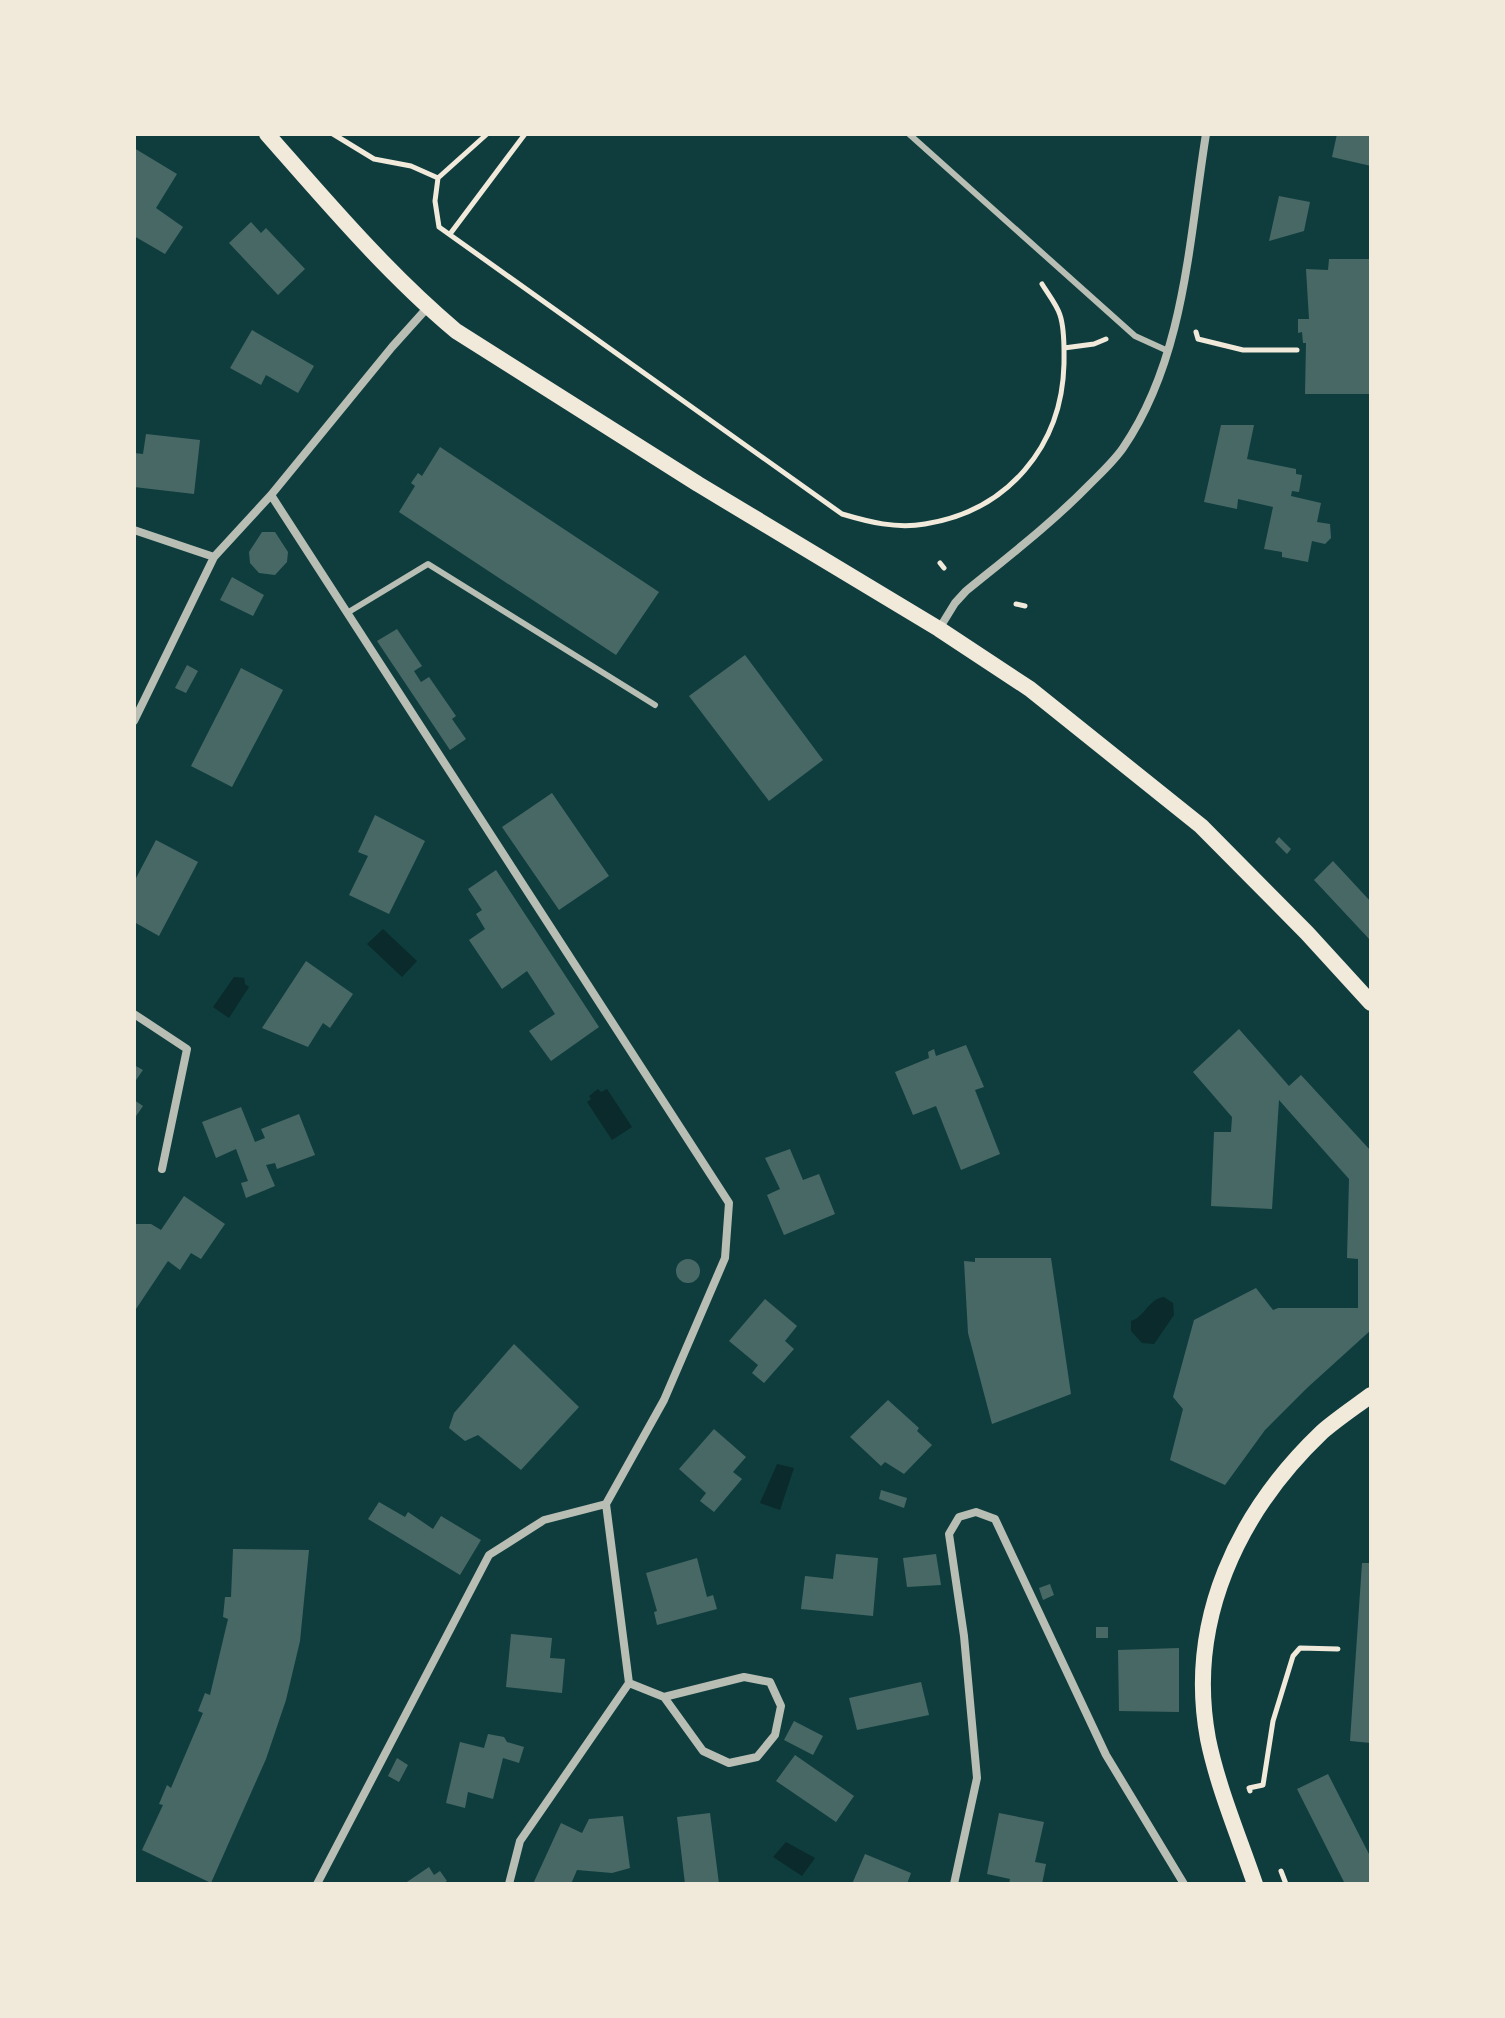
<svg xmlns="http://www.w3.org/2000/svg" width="1505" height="2018" font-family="'Titillium Web',sans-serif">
<rect width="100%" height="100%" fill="#0f3d3e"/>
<!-- water -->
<path fill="#0a2a2b" d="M383 929 417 961 402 977 367 944Z
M234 977 244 978 245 984 249 987 229 1018 213 1007Z
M598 1089 601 1092 607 1089 632 1127 612 1140 587 1102 591 1099 589 1096Z
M1164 1297 1173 1303 1174 1315 1154 1344 1142 1343 1131 1331V1321C1145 1317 1148 1299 1164 1297Z
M777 1464 794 1468 780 1510 760 1503Z
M786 1842 815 1858 802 1876 773 1857Z"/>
<!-- building -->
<path fill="#486865" d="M1337 134H1371V166L1332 157Z
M134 148 177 174 156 208 183 227 165 254 134 236Z
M1279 196 1310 202 1304 231 1269 241Z
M251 222 261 233 266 228 305 269 278 295 229 243Z
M1329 259H1371V394H1305L1306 343H1303L1302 332 1298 333V319H1309L1306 269 1328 270Z
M252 330 314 366 298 393 266 375 261 385 230 368Z
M1221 425H1254L1247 459 1296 469V474L1302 475 1299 492 1292 491 1291 496 1321 503 1317 522 1330 524 1331 538 1325 544 1312 541 1308 562 1282 557V552L1264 549 1273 507 1238 499 1237 509 1204 502Z
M146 434 200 440 194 494 134 487V453L143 454Z
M440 447 659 592 616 655 399 512 415 486 411 483 418 473 422 476Z
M262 532H275L288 552 287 562 275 575 259 573 250 563 249 552Z
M232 577 264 595 253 616 220 600Z
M397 629 422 666 414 671 421 682 429 677 456 716 452 719 466 739 450 750 377 641Z
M745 655 823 760 769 801 689 696Z
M187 665 198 671 186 693 175 688Z
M241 668 283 690 232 787 191 766Z
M552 793 609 876 559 910 502 827Z
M375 815 425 841 389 914 349 895 368 856 358 852Z
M1279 837 1291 849 1287 854 1275 842Z
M156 840 198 862 159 936 134 922V882Z
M1333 861 1371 902V941L1314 880Z
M496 870 599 1027 551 1061 529 1031 555 1014 527 971 502 989 469 940 485 929 476 914 482 910 468 889Z
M306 961 353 994 330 1028 323 1023 308 1047 262 1028Z
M1239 1029 1289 1086 1301 1075 1371 1151V1330L1307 1388 1265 1430 1225 1485 1170 1460 1183 1409 1173 1397 1194 1320 1256 1288 1273 1310 1278 1308H1358V1259L1347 1258 1349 1179 1279 1100 1272 1209 1211 1206 1214 1132H1231L1232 1117 1193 1072Z
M966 1045 984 1087 975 1090 1000 1154 961 1170 936 1106 913 1115 895 1072 929 1058 928 1052 934 1049 936 1056Z
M134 1065 143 1070 134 1083Z
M134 1100 143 1106 134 1119Z
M241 1107 255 1142 265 1138 261 1129 299 1114 315 1155 277 1169 275 1163 266 1165 275 1186 246 1198 241 1183 248 1181 236 1149 216 1158 202 1122Z
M790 1149 803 1180 819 1174 835 1214 784 1235 767 1195 780 1189 765 1158Z
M184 1196 225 1224 201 1259 191 1253 180 1270 168 1261 134 1312V1224H151L161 1230Z
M975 1258H1051L1071 1394 992 1424 968 1333 964 1261 975 1262Z
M676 1271a12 12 0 1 1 24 0a12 12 0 1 1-24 0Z
M765 1299 797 1326 785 1341 794 1349 764 1383 752 1373 758 1365 729 1341Z
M514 1344 579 1407 521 1470 478 1435 465 1441 449 1428 454 1413Z
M888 1400 919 1428 917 1431 932 1445 904 1474 885 1462 881 1466 850 1437Z
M714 1429 746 1457 733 1472 742 1479 714 1512 700 1501 706 1493 679 1469Z
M881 1490 907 1498 904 1508 879 1499Z
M379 1502 405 1517 408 1512 433 1529 441 1516 481 1540 460 1575 368 1519Z
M233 1549 309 1550 300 1641 286 1700 266 1759 211 1883 142 1850 163 1805 159 1804 167 1785 171 1788 203 1713 198 1711 205 1693 210 1695 228 1619 223 1617 225 1597H231Z
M836 1554 878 1558 873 1616 801 1609 805 1576 833 1579Z
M936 1554 941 1585 907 1587 903 1558Z
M697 1558 707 1597 713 1595 717 1609 657 1625 654 1612 657 1611 646 1573Z
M1362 1563H1371V1743L1350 1741Z
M1050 1584 1054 1595 1043 1600 1039 1588Z
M1096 1627H1108V1638H1096Z
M511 1634 552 1638 550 1658 565 1659 562 1693 506 1687Z
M1179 1648V1712L1119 1711 1118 1650Z
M921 1682 929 1715 857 1730 849 1698Z
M794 1721 823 1736 813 1755 784 1740Z
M488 1734 504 1737 507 1742 524 1747 519 1763 503 1758 493 1799 468 1792 465 1808 446 1803 460 1742 484 1748Z
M795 1755 854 1796 836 1822 776 1781Z
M397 1758 408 1765 399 1782 388 1776Z
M1328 1774 1371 1858V1884H1345L1297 1789Z
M710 1813 719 1884H685L677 1817Z
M999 1813 1044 1822 1035 1862 1046 1864 1042 1884H1009L1010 1879 987 1874Z
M623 1816 630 1868 612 1873 577 1870 571 1884H533L561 1823 582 1833 589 1819Z
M865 1854 911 1873 907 1884H852Z
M429 1867 434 1875 440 1871 447 1881 442 1884H404Z"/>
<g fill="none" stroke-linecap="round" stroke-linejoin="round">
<!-- path -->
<path stroke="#f1e9da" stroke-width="5" d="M333 134 374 159 411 166 438 178 487 134
M438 178 435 201 439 227 842 514C869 522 896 529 925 524 1008 511 1062 446 1064 364 1064 349 1065 330 1060 315 1057 305 1048 294 1042 284
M450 234 525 134
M1196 332 1198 339 1243 350H1297
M1064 348 1094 344 1106 339
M940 563 944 568
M1016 604 1025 606
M1250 1791 1249 1788 1263 1785 1273 1721 1293 1656 1300 1648 1338 1649
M1281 1871 1286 1884"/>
<!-- service -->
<path stroke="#b8beb3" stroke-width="6" d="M909 134 1135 336 1168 351
M347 613 428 564 655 705"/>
<!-- minor -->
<path stroke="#b8beb3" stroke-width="8" d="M271 495 729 1203 725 1258 664 1400 606 1504 544 1520 489 1555 317 1884
M134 530 214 557
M939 629 955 603 966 591C1009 556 1052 523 1090 484 1101 473 1114 461 1123 448 1185 358 1189 239 1206 134
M134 721 214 557 271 495 392 347 428 307
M134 1014 187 1049 162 1169
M629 1683 664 1697 703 1751 729 1763 757 1757 775 1735 781 1706 770 1682 744 1677 664 1697
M509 1884 520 1841 629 1683 606 1504
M954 1884 977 1778 964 1636 949 1534 959 1517 976 1512 995 1519 1106 1755 1184 1884"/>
<!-- secondary -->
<path stroke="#f1e9da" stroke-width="16" d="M267 134C327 202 386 272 456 331L698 484 939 629 1030 689 1201 826 1307 933 1371 1003
M1255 1884C1239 1837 1218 1788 1208 1739 1186 1621 1238 1512 1322 1432 1337 1419 1355 1407 1371 1395"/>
</g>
<!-- border -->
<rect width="1505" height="2018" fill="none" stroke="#f1e9da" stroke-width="272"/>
</svg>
